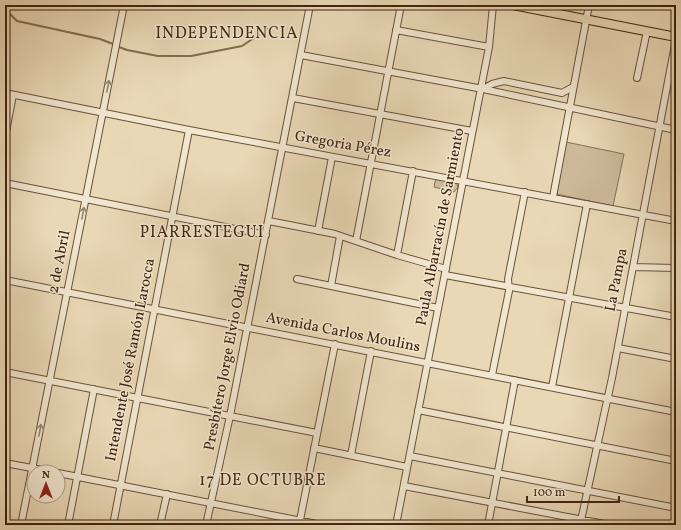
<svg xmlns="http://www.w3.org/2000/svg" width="681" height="530" font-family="Vollkorn,serif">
<rect width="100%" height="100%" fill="#e9d8b6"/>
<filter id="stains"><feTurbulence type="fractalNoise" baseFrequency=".005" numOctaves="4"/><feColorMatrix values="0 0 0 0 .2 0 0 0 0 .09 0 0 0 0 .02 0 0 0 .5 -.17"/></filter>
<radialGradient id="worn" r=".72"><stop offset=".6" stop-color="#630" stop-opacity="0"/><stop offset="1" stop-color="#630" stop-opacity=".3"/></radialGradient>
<!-- green -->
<path fill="#ccba9a" stroke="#867054" d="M566 142 624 154 613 206 556 194Z
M436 177 456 182 458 187 454 192 434 187Z"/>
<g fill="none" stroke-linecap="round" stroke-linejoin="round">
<!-- stream -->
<path stroke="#836c51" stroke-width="2" d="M5 9 17 21 100 39 113 44
M119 47 127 50 158 56H191L242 46 267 29"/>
<defs>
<path id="minor" d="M396 30 489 47
M301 55 483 89 676 130
M637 78 647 31
M483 89 492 84 504 81 562 93 573 87
M5 93 189 130 676 221
M293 98 472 131
M5 137 13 95
M5 183 266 235
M553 197 589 5
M269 221 335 234 397 255 446 269
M318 231 332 157
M356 241 401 5
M397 255 413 171
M633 267 676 268
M445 275 676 317
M297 279 438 308
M5 280 676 412
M331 286 340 236
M618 348 676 359
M5 372 317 433
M492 375 509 291 508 279 525 192
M552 387 587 204
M418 410 676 461
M314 448 407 467
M351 455 371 351
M410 456 676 508
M5 463 53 472
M58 473 322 525
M404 486 610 525
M21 525 124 5
M68 525 94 389
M113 525 189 130
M160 525 167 494
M206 525 230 416 310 5
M299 525 335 344
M396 525 489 47 493 5
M488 525 515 380
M580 525 612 378 676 39"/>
<path id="major" d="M513 5 676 37"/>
</defs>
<!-- minor casing -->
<use href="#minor" stroke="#6a5239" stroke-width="8"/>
<!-- major casing -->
<use href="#major" stroke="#40250f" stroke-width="10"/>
<!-- minor -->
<use href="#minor" stroke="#f1e6d0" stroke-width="6"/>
<!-- major -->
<use href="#major" stroke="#e9d8b6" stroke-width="8"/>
</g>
<!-- one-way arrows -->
<defs><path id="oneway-shaft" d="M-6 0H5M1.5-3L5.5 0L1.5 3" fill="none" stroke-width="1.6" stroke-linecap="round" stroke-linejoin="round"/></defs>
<g stroke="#988670">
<use href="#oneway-shaft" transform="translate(108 86) rotate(-79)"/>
<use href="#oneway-shaft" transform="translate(83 213) rotate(-79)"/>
<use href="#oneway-shaft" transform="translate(40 430) rotate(-79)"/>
</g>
<g text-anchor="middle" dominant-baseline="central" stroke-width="3" stroke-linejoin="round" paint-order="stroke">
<!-- street labels -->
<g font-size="15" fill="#40250f" stroke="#f1e6d0">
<text transform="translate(343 145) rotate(10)">Gregoria Pérez</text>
<text transform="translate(441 227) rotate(-79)">Paula Albarracín de Sarmiento</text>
<text transform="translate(60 262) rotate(-79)">2 de Abril</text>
<text transform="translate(617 280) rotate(-79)">La Pampa</text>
<text transform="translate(343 333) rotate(11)">Avenida Carlos Moulins</text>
<text transform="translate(228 357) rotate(-79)">Presbítero Jorge Elvio Odiard</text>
<text transform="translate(131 360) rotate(-79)">Intendente José Ramón Larocca</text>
</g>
<!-- neighbourhood labels -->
<g font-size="16" letter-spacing="1" fill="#40250f" stroke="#f1e6d0">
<text x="227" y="34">INDEPENDENCIA</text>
<text x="202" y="233">PIARRESTEGUI</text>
<text x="263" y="481">17 DE OCTUBRE</text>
</g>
</g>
<!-- margin -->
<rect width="681" height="530" fill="none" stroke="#e9d8b6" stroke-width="20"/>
<rect x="6" y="6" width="669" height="518" fill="none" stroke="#40250f" stroke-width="2"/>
<rect x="10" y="10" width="661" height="510" fill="none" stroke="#40250f"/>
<!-- north arrow -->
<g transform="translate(46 484)"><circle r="19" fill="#f1e6d0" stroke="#aa9983"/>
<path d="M0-3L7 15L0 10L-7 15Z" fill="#8f2418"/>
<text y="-6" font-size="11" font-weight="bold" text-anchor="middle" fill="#40250f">N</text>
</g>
<!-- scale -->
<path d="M527 496v6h92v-6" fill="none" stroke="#40250f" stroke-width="2"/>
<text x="533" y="496" font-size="12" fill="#40250f" stroke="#f1e6d0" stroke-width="3" paint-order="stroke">100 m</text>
<rect width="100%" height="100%" filter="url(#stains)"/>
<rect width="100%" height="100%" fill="url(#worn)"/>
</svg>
